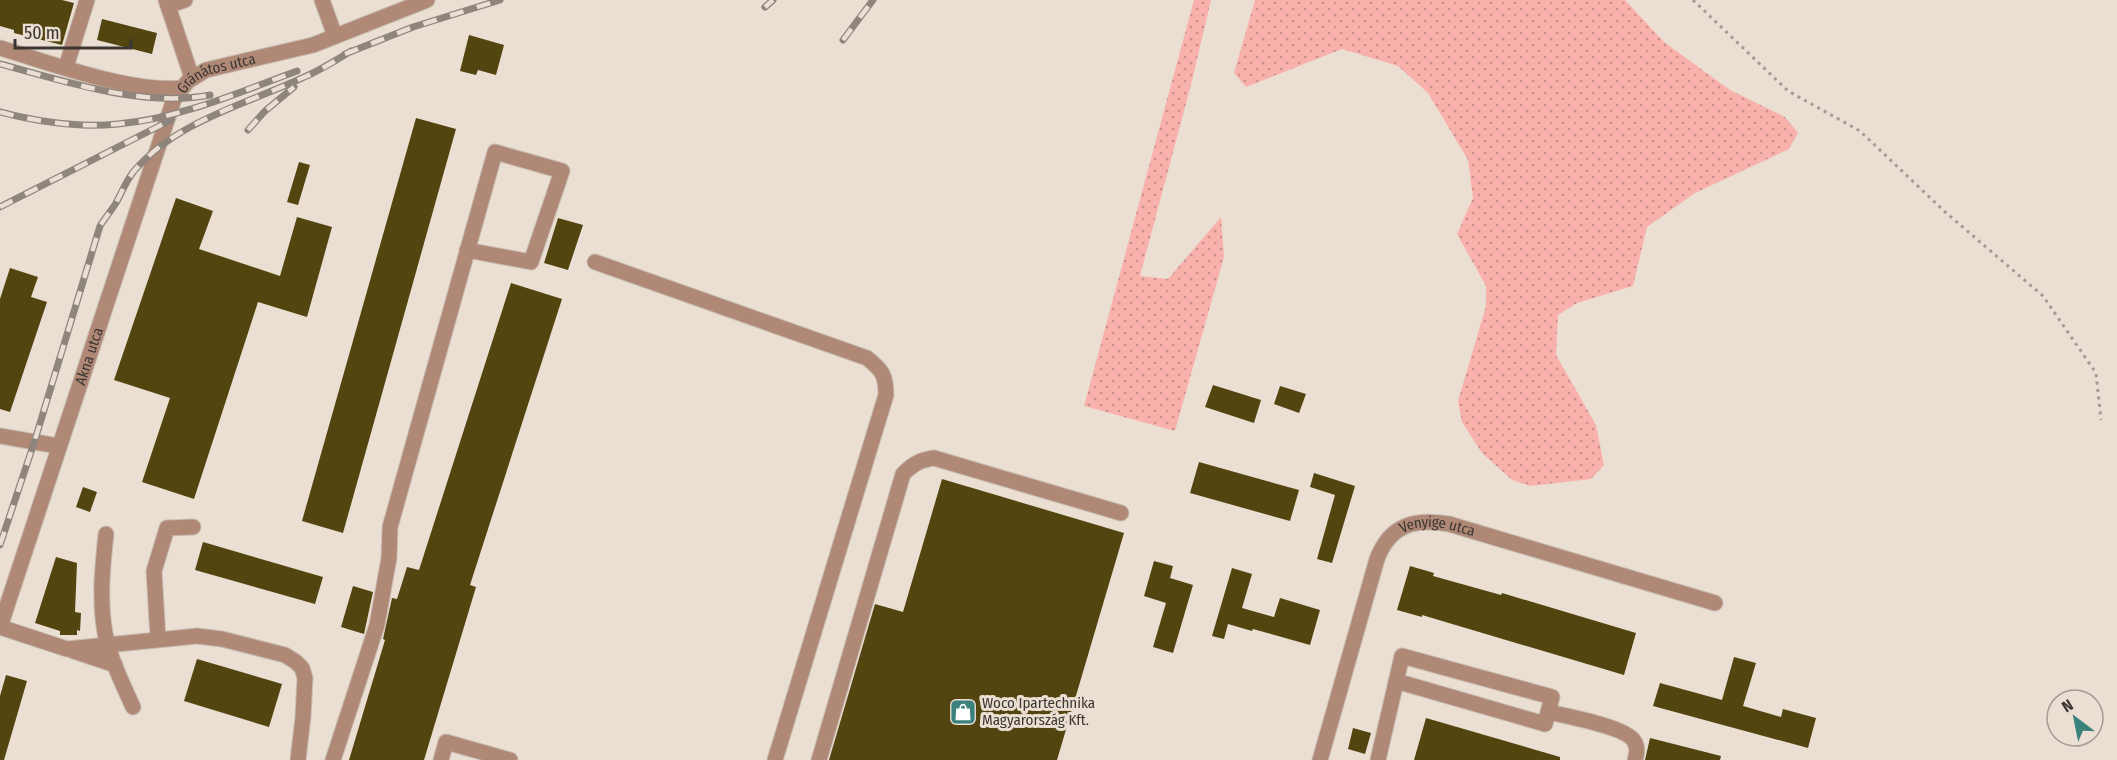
<svg xmlns="http://www.w3.org/2000/svg" width="2117" height="760" font-family="'Fira Sans Condensed',sans-serif">
<defs>
<pattern id="grass-dots" width="8" height="8" patternUnits="userSpaceOnUse" patternTransform="scale(1.5)"><rect width="8" height="8" fill="#f9b1ac"/><path d="M2 2h.1M6 6h.1" fill="none" stroke="#cb918d" stroke-width="1.8" stroke-linecap="round"/></pattern>
</defs>
<rect width="100%" height="100%" fill="#ebdfd3"/>
<!-- grass -->
<path fill="url(#grass-dots)" d="M1194 0H1211L1192 81 1140 276 1168 279 1221 217 1224 257 1175 431 1084 406Z
M1255 0H1625L1664 42 1730 90 1785 117 1798 133 1789 149 1695 193 1647 227 1633 286 1577 303 1558 315 1556 355 1596 425 1604 465 1591 479 1530 486 1512 480 1482 453 1462 422 1458 401 1486 306V286L1457 234 1473 198 1468 160 1428 93 1398 66 1342 49 1246 87 1234 73Z"/>
<!-- building -->
<path fill="#53450f" d="M0 0H62L74 3 62 45 14 33V30L0 26Z
M102 19 157 33 152 54 97 40Z
M469 35 504 45 496 75 478 70 476 75 460 71Z
M416 118 456 129 343 533 302 521Z
M299 162 310 165 298 205 287 202Z
M176 198 213 211 199 249 280 276 297 217 332 227 307 317 258 302 194 499 142 482 170 398 114 380Z
M558 218 583 225 568 270 544 263Z
M10 268 38 277 31 297 47 302 10 412 0 409V299Z
M511 283 562 299 470 585 476 587 424 760H349L385 640 383 639 392 598 397 599 407 567 419 570Z
M1213 385 1261 400 1254 423 1205 407Z
M1280 386 1306 394 1299 413 1274 404Z
M1199 462 1299 490 1290 521 1190 493Z
M1314 473 1355 486 1332 563 1317 559 1335 495 1310 487Z
M942 479 1124 533 1057 760H829L875 604 903 612Z
M83 487 97 492 90 512 76 507Z
M203 542 323 577 315 604 195 570Z
M56 557 77 563 75 612 81 613 80 631 77 630V635H60V631L35 623Z
M1154 561 1173 566 1170 578 1193 585 1173 653 1153 647 1166 603 1144 596Z
M1410 566 1434 573 1433 576 1501 595 1502 593 1636 633 1624 675 1422 615V617L1397 610Z
M1232 568 1252 574 1242 608 1274 617 1280 598 1320 610 1310 645 1253 629 1252 631 1228 624 1224 639 1212 636Z
M353 586 373 592 364 634 341 627Z
M1734 657 1756 663 1743 706 1781 717 1783 709 1816 718 1808 748 1653 706 1660 683 1722 700Z
M197 659 282 684 269 727 184 701Z
M6 675 27 681 4 760H0V696Z
M1426 718 1560 757V760H1414Z
M1353 728 1371 733 1365 754 1348 749Z
M1650 738 1721 756 1720 760H1645Z"/>
<g fill="none" stroke-linecap="round" stroke-linejoin="round">
<defs>
<g id="minor">
<path d="M166 0 192 78"/>
<path d="M322 0 335 36"/>
<path d="M168 6 185 0"/>
<path d="M0 48C51 63 130 93 181 88"/>
<path d="M66 67 87 0"/>
<path d="M595 262 867 358C882 370 886 375 886 395L775 760"/>
<path d="M0 436 58 446"/>
<path d="M106 534C102 571 98 610 108 646 114 667 124 687 133 707"/>
<path id="s1" d="M0 627 174 99 188 81 206 70 313 45 427 0"/>
<path d="M0 627 67 649 197 636 222 639 285 655 296 662 302 668 305 678 303 717 298 760"/>
<path d="M158 639 154 571 167 528 193 527"/>
<path d="M73 651 115 665"/>
<path d="M1548 712C1566 716 1626 727 1634 741 1638 747 1637 754 1635 760"/>
<path d="M333 760 377 625 389 558 390 527 495 152 562 171 531 262 467 250"/>
<path d="M441 760 446 742 510 760"/>
<path d="M819 760 903 474C913 464 920 460 934 458L1121 513"/>
<path id="s2" d="M1320 760 1377 559C1390 525 1414 518 1449 524L1715 603"/>
<path d="M1378 760 1402 656 1552 697 1545 724 1396 681"/>
</g>
</defs>
<!-- minor casing -->
<use href="#minor" stroke="#c8bdb3" stroke-width="17"/>
<!-- path -->
<path stroke="#a49b92" stroke-width="3" stroke-dasharray="3 4.5" stroke-linecap="butt" d="M1693 0 1788 91 1860 131 1944 211 2043 296 2096 373 2101 420"/>
<!-- minor -->
<use href="#minor" stroke="#b08976" stroke-width="15"/>
<defs>
<path id="rail" d="M765 7 773 0
M843 40 873 0
M345 54 413 27 500 0
M0 64C64 81 143 108 210 95
M0 112C38 122 79 128 118 124 178 119 240 92 297 71
M248 130 265 111 294 87
M0 207 171 120
M0 545 34 443 100 226C105 218 111 211 116 203 122 192 126 181 134 171 177 121 244 105 302 78 319 71 335 61 351 51"/>
</defs>
<!-- rail casing -->
<use href="#rail" stroke="#8e857d" stroke-width="7"/>
<!-- rail -->
<use href="#rail" stroke="#ebdfd3" stroke-width="4.5" stroke-dasharray="14" stroke-linecap="butt"/>
</g>
<!-- icons -->
<defs>
<symbol id="shop-square" viewBox="-11 -11 22 22"><rect x="-9" y="-9" width="18" height="18" rx="4" fill="#3b827c" stroke="#ebdfd3"/><path d="M-5-2.5h2.3a2.7 3.5 0 0 1 5.4 0H5L5.5 6h-11ZM-1.5-2.5h3a1.5 2.3 0 0 0-3 0Z" fill="#fff"/></symbol>
</defs>
<g fill-rule="evenodd">
<use href="#shop-square" x="948" y="697" width="30" height="30"/>
</g>
<g text-anchor="middle" dominant-baseline="central" stroke-width="6" stroke-linejoin="round" paint-order="stroke">
<!-- street labels -->
<g font-size="15" fill="#3b3631" stroke="#ebdfd3">
<text stroke="none"><textPath href="#s1" startOffset="608">Gránátos utca</textPath></text>
<text stroke="none"><textPath href="#s1" startOffset="285">Akna utca</textPath></text>
<text stroke="none"><textPath href="#s2" startOffset="286">Venyige utca</textPath></text>
</g>
<!-- poi labels -->
<g font-size="15" fill="#3b3631" stroke="#ebdfd3" text-anchor="start">
<text x="982" y="703">Woco Ipartechnika<tspan x="982" dy="17">Magyarország Kft.</tspan></text>
</g>
</g>
<!-- north arrow -->
<g transform="translate(2075 718) rotate(328)"><circle r="28" fill="#ebdfd3" stroke="#a59b92" stroke-width="1.5"/>
<path d="M0-4.5L10 22L0 15L-10 22Z" fill="#3b827c"/>
<text y="-9" font-size="16" font-weight="bold" text-anchor="middle" fill="#3b3631">N</text>
</g>
<!-- scale -->
<path d="M15 39v9h116v-9" fill="none" stroke="#3b3631" stroke-width="3"/>
<text x="24" y="39" font-size="18" fill="#3b3631" stroke="#ebdfd3" stroke-width="4.5" paint-order="stroke">50 m</text>
</svg>
